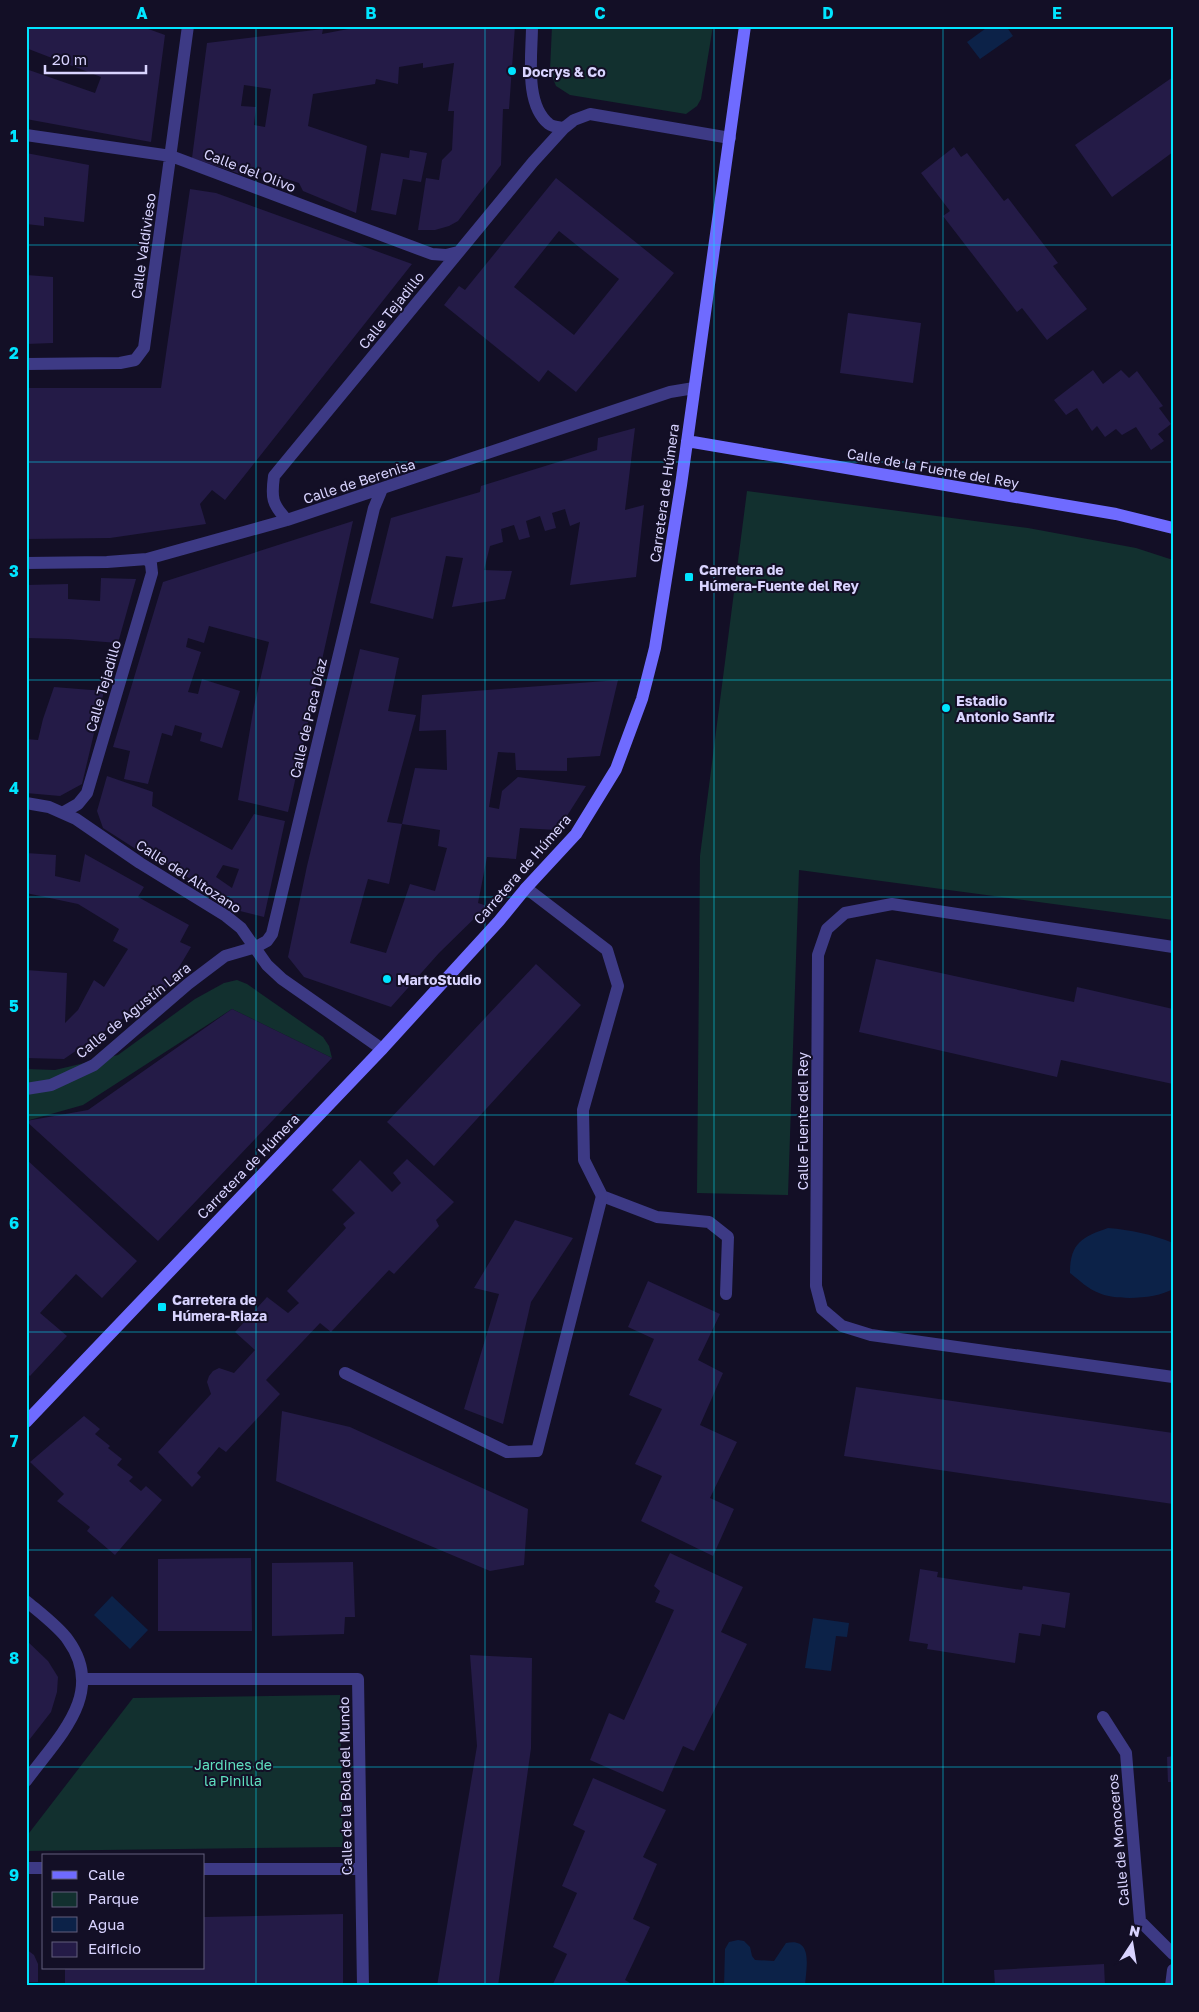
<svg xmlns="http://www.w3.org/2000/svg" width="1199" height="2012" font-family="'Golos Text',sans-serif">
<rect width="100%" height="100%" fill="#130f26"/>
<!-- green -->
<path fill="#12302f" d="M552 26H713L701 99 697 106 686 114 570 95 556 86 550 71Z
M747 491 1028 528 1136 548 1173 560V920L799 870 788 1195 697 1193 700 856Z
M237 980 247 984 323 1037 329 1046 332 1058 232 1009 83 1105 26 1121V1069L55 1070 118 1055 195 999 224 983Z
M340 1695 343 1847 26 1851V1837L133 1698Z"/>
<!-- water -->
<path fill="#0c2248" d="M989 26H1006L1013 36 980 59 967 42Z
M1108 1228C1131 1230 1151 1234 1173 1243V1289C1156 1299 1117 1301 1099 1293 1088 1289 1079 1280 1070 1273 1070 1243 1082 1237 1108 1228Z
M112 1596 148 1630 130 1649 94 1615Z
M813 1618 849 1623 847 1637 836 1636 831 1671 805 1668Z
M738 1940 744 1941 750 1947 752 1956 755 1960 774 1961 786 1943C814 1937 806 1968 805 1986H724L725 1949 729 1942Z"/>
<!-- building -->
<path fill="#241b47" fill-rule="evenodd" d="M26 26H140L165 35 151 142 26 119V69L95 93 101 77 26 48Z
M364 26H515L509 109H503L501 165 458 221 449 226 435 230H418L426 178 439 180 442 160 452 150 454 111H448L454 63 423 68V63L399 67 398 84 376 79 375 84 313 94 308 126 367 146 356 213 303 191 299 183 275 175 250 171 249 177 192 158 207 43 323 29 322 34ZM244 85 271 89 265 127 254 125 256 107 241 106Z
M1173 77V152L1112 197 1075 145Z
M954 147 961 157 967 153 1004 201 1008 198 1058 263 1053 266 1087 309 1047 340 1022 308 1017 312 943 216 950 211 921 173Z
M410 150 427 153 421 182 403 179 396 215 371 210 381 153 409 158Z
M26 153 89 165 84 222 44 217V226L26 224Z
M556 178 674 273 576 392 548 370 539 382 444 305 459 286 465 290ZM559 231 619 279 574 335 514 287Z
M190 189 216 193 412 264 225 500 212 490 200 504 206 524 110 538 26 539V388H161Z
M26 275 53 277V343L26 344Z
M848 313 921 323 913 383 840 373Z
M1093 370 1103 384 1121 370 1129 378 1137 371 1163 406 1159 408 1171 424 1158 434 1164 441 1151 450 1136 427 1122 435 1116 429 1105 437 1097 426 1092 431 1077 408 1066 415 1054 400Z
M635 428 625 510 644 505 636 577 570 585 580 522 570 526 565 509 552 513 556 528 545 531 540 516 526 521 530 537 519 540 514 525 501 529 503 542 490 546 484 570 512 571 505 599 452 607 463 558 446 556 433 619 370 603 391 518 480 492 481 486 597 450 598 438Z
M353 521 288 812 238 800 254 706 269 642 209 626 204 643 188 638 186 647 201 652 188 692 198 694 202 679 240 691 222 748 200 741 202 733 175 725 172 736 162 733 148 784 124 779 130 751 113 747 163 582Z
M101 578 136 579 118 643 68 639 26 638V585L68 584V599L100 601Z
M360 649 399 658 388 711 416 715 387 822 402 824 389 884 368 879 350 943 386 953 410 884 435 891 447 848 438 846 440 830 402 824 415 768 447 770 446 730 419 731 422 695 618 680 600 756 567 758V771L516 770 515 753 498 752 489 807 499 809 502 791 518 777 586 786 558 830 520 828 516 859 487 857 478 903 487 906 439 953 391 1007 304 977 288 957 307 866Z
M54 687 104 691 82 784 60 796 26 793V739L38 740 43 719Z
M107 776 153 792 152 806 232 850 254 814 285 821 264 917 240 911 158 858 156 862 103 828 97 811ZM223 865 239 869 232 888 216 877Z
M26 853 56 855 55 876 80 882 85 854 144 887 138 897 189 925 180 942 191 947 165 991 159 988 154 997 64 1059 26 1058V970L67 973 65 1023 78 1010 94 980 104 987 128 949 113 941 119 929 78 904 26 893Z
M876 959 1074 1002 1077 987 1173 1009V1084L1061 1060 1057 1077 859 1032Z
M536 964 581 1005 434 1166 387 1122Z
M232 1009 332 1058 158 1241 26 1121 88 1110Z
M26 1159 137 1261 102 1298 76 1274 40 1313 67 1336 30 1376 26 1373V1213L30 1210 26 1207Z
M407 1159 454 1202 436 1220 439 1226 394 1274 389 1270 331 1332 320 1323 266 1380 280 1394 226 1452 219 1447 197 1473 201 1477 192 1487 158 1452 211 1394 207 1382 209 1376 213 1371 219 1368 234 1373 255 1350 235 1332 267 1297 288 1313 299 1303 287 1291 346 1228 343 1224 355 1213 332 1190 360 1160 392 1192 401 1183 393 1173Z
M515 1220 573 1238 531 1302 503 1424 464 1409 499 1294 474 1288Z
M648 1281 720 1314 698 1360 723 1373 700 1425 737 1442 710 1498 734 1509 713 1556 641 1521 662 1476 635 1464 662 1409 629 1395 654 1339 628 1327Z
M856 1387 1173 1433V1504L844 1456Z
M282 1411 350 1427 528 1509 524 1565 490 1571 276 1481Z
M84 1416 100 1429 95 1434 110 1446 108 1448 122 1459 117 1465 133 1477 129 1481 141 1491 146 1486 162 1500 115 1555 87 1531 90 1527 57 1501 64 1494 30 1462Z
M670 1553 743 1587 721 1632 747 1644 694 1751 683 1746 663 1792 590 1760 609 1713 624 1720 674 1610 655 1602 660 1591 654 1586Z
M251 1558 252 1631H158V1559Z
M353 1562 355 1617H345L344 1634 272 1636V1563Z
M920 1569 938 1572 937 1577 1022 1590 1023 1586 1070 1593 1065 1628 1042 1624 1040 1636 1019 1633 1015 1663 927 1649 928 1644 909 1641Z
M26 1640 48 1661 58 1677 57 1692 51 1712 26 1744Z
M470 1655 532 1658 531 1748 498 1986H437L477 1746Z
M1173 1756V1782H1168L1167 1757Z
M593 1778 666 1810 643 1857 657 1864 633 1919 650 1927 625 1980 635 1986H552L567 1954 553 1947 577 1893 562 1886 585 1831 573 1825Z
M343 1914V1986H65V1968H204V1917Z
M26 1949 34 1955 38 1964V1982H26Z
M1104 1964 1105 1986H995L994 1970Z"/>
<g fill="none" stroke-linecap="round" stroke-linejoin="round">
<!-- lane -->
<path stroke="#3d3a85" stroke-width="12" d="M526 888 607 950 618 986 583 1110 584 1160 602 1196 657 1217 709 1222 728 1237 726 1294"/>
<!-- street -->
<path stroke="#3d3a85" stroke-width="12" d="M532 26C532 55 524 104 549 124 553 127 559 127 564 128L574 120 590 114 730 138
M26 135 171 156 432 254 446 255 458 252
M26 364 120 363 135 360 144 348 188 26
M287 520C272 504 271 498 274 476L533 162 564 128
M26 563 107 562 147 559 287 520 670 392 694 388
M26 803 49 807 76 819 140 863 226 916 241 928 267 965 282 979 382 1049
M64 812 78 804 87 793 152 573 151 564 147 559
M1173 947 892 904 845 913 827 929 818 955 816 1286 822 1309 842 1326 871 1335 1173 1377
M26 1089 51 1085 94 1065 188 984 225 956 256 947 267 941 272 934 374 508 382 489
M345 1373 507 1452 537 1451 602 1196
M26 1601C39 1612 59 1627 68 1640 107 1694 57 1738 26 1781
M84 1679H358L363 1986
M1103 1717 1126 1753 1140 1921 1173 1954
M26 1868H44
M204 1869H361
M1171 1986 1173 1970"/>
<!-- secondary -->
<path stroke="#6f6bff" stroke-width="12" d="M687 441 1116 514 1173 528
M26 1422 382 1049 499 921 526 888 576 834 616 769 642 699 655 648 681 485 745 26"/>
</g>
<!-- grid -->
<path fill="none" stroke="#00e5ff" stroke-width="1" stroke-opacity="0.55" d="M256 26V1986M485 26V1986M714 26V1986M943 26V1986M26 245H1173M26 462H1173M26 680H1173M26 897H1173M26 1115H1173M26 1332H1173M26 1550H1173M26 1767H1173"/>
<!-- markers -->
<g fill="#00e5ff" stroke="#130f26" stroke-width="2">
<circle cx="512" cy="71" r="5"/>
<rect x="684" y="572" width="10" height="10" rx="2.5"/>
<circle cx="946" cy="708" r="5"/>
<circle cx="387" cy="979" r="5"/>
<rect x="157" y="1302" width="10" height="10" rx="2.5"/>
</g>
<g text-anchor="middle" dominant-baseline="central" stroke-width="4" stroke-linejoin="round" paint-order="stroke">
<!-- poi labels -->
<g font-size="14" font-weight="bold" fill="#d9d4ff" stroke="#130f26" text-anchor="start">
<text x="522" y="71">Docrys &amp; Co</text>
<text x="699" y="569">Carretera de<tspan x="699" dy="16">Húmera-Fuente del Rey</tspan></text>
<text x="956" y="700">Estadio<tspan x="956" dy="16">Antonio Sanfiz</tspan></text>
<text x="397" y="979">MartoStudio</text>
<text x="172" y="1299">Carretera de<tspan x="172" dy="16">Húmera-Riaza</tspan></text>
</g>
<!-- street labels -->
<g font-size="14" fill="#d9d4ff" stroke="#130f26">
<text transform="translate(250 170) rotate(21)">Calle del Olivo</text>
<text transform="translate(143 246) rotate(-82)">Calle Valdivieso</text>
<text transform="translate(391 310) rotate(-51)">Calle Tejadillo</text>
<text transform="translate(933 468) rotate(10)">Calle de la Fuente del Rey</text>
<text transform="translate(359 481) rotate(-18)">Calle de Berenisa</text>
<text transform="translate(664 493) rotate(-82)">Carretera de Húmera</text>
<text transform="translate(103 686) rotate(-74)">Calle Tejadillo</text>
<text transform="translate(308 718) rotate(-77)">Calle de Paca Díaz</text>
<text transform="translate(522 869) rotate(-49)">Carretera de Húmera</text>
<text transform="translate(189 876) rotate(33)">Calle del Altozano</text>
<text transform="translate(133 1010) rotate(-39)">Calle de Agustín Lara</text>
<text transform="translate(802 1121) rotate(-90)">Calle Fuente del Rey</text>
<text transform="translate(248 1166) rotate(-46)">Carretera de Húmera</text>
<text transform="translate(345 1786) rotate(-91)">Calle de la Bola del Mundo</text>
<text transform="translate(1118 1840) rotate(-95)">Calle de Monoceros</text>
</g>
<!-- park labels -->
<g font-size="14" fill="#5fe0c0" stroke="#130f26">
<text x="233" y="1764">Jardines de<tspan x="233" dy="16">la Pinilla</tspan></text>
</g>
</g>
<!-- border -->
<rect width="1199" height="2012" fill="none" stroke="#130f26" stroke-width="55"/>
<!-- legend -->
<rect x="42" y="1854" width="162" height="115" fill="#130f26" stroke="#625e7d"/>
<rect x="52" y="1871" width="25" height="8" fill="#6f6bff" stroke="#625e7d"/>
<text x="88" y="1880" font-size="15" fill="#d9d4ff">Calle</text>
<rect x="52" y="1892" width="25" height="15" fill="#12302f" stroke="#625e7d"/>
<text x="88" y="1904" font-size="15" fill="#d9d4ff">Parque</text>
<rect x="52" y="1917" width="25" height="15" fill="#0c2248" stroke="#625e7d"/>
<text x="88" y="1930" font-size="15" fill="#d9d4ff">Agua</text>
<rect x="52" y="1942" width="25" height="15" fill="#241b47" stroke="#625e7d"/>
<text x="88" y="1954" font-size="15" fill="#d9d4ff">Edificio</text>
<!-- north arrow -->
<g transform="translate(1132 1944) rotate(12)" stroke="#130f26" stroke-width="4" paint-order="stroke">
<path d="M0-4L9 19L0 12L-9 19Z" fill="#d9d4ff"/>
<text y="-8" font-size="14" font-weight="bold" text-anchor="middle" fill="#d9d4ff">N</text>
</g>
<!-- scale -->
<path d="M45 65v8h101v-8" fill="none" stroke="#d9d4ff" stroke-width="2.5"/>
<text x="52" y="65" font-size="15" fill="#d9d4ff" stroke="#130f26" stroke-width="4" paint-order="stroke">20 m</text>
<rect x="28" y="28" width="1144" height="1956" fill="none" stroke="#00e5ff" stroke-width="2"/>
<g font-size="16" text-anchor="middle" font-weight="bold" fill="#00e5ff">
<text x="142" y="19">A</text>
<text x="371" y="19">B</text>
<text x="600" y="19">C</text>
<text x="828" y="19">D</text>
<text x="1057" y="19">E</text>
<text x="14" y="142">1</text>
<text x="14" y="359">2</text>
<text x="14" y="577">3</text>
<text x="14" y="794">4</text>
<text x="14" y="1012">5</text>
<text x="14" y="1229">6</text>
<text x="14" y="1447">7</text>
<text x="14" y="1664">8</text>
<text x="14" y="1881">9</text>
</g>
</svg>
